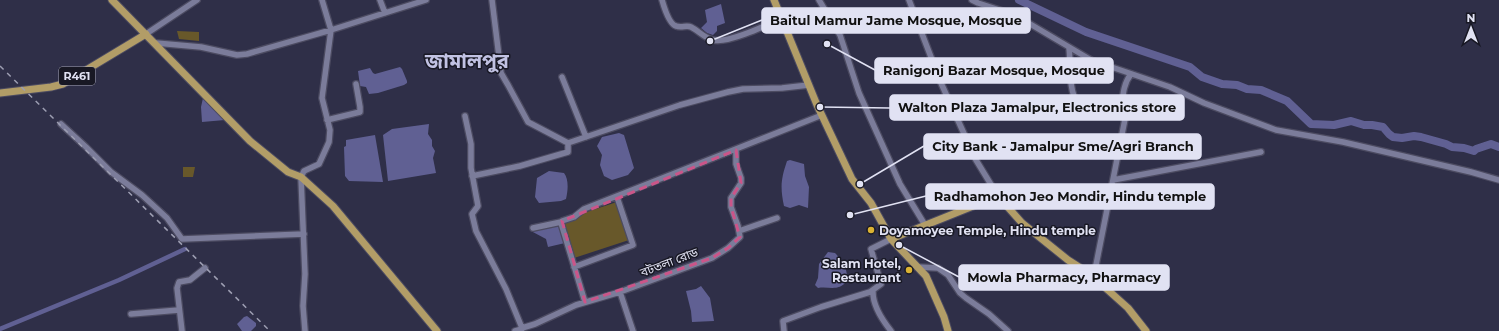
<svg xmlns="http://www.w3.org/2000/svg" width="1499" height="331" font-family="Montserrat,'Noto Sans Bengali',sans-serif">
<rect width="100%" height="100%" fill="#2f2f48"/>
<!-- green -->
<path fill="#68582a" d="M177 31 199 32V41L179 39Z
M183 167H195L193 177H183Z
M617 202 629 240 571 259 559 221Z"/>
<!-- water -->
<path fill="#606093" d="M721 4 725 23 717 26V31L713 35 707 33 701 28 707 22 705 10Z
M400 67 402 69 407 81V83L404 85 378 93 369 94 366 87 360 86 358 71 370 68 373 73 375 74Z
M203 98 225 120 202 122 201 107Z
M429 124 428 134 432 140V146L435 151 433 158 436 173 388 181 383 135 392 129Z
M619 133 624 135 634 168 628 175 612 180 604 176 600 165 602 155 597 146 602 137Z
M375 135 383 182 349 181 345 176 344 147 346 146V140Z
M790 160 804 164 805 176 809 187 808 208 799 205 790 208 784 206C780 187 781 179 787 161Z
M549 171 564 173C569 179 568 191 566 199L561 201 539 203 535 197 537 178Z
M559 219 565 243 548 247 546 239 531 231 530 225Z
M828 252 835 253C843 261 848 269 847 281 838 292 829 286 818 288L815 285 818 278 819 264Z
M701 286 710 298 714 321 692 322 691 311 686 291 696 289Z
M247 316 256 323V326L251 331H242L237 324 244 317Z"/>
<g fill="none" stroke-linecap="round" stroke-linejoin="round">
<!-- canal -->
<path stroke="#606093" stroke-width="4.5" d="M0 329 119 280 185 249"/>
<!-- river -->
<path stroke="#606093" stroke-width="8" d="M1019 0 1086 32 1190 67 1202 77 1222 84 1237 85 1247 89 1261 90 1287 101 1311 124 1334 125 1351 121 1364 125H1372L1383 127 1389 134 1393 137 1402 138 1414 136 1421 137 1446 144 1452 147 1464 148 1474 151 1476 149 1491 144 1499 147"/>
<defs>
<path id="minor" d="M380 0 385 13
M492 0 501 73 508 85 528 122 568 143
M662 0C664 7 669 24 676 26 681 28 687 25 691 27 699 31 704 38 713 40 728 44 767 25 782 18
M819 0 840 35 859 93 900 184 925 225
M909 0 941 83 976 160 998 196
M972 0 978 3 1015 15 1091 60 1170 87 1204 103 1276 130 1343 142 1471 172 1499 180
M146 34 197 0
M156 43 201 47 237 55 247 54 331 30 426 0
M1069 48C1071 63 1068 92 1078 103L1122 105 1127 109 1096 265 1090 274
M562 77 586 137
M1122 105C1123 93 1124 83 1131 74
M465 116 471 144V168L478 206 472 214 476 231 506 289 522 328
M327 120 360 112V107L356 84
M61 124 86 147 111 172 142 195 167 218 182 239 304 234
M472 176 520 166 568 152V143L680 105 728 92 743 89 782 88 809 85
M1113 180 1261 152
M533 228 561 222
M739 231 777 218
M574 267 633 245 617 197
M917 267 938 268 948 275 960 293 966 298 989 314 1008 331
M873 290C872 304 883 321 891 331
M620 292 633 331
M585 302 561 223 562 221 574 217 584 209 822 115
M131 314 179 310
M182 331 177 288 179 282 190 280 205 268
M305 331 303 306 305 274 301 177 304 171 319 164 329 142 330 130 322 98 331 30 322 0
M515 331 522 329V328L535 324 576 305 620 292 712 258 728 248 740 237 738 226 731 207V198L741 183V178L736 164V150
M784 331 783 321 821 307 870 292 881 284 871 249 891 239"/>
<path id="major" d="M112 0 250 141 288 172 301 177 333 206 437 331
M774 0 817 105 852 179 871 203 891 239 926 276 944 317 948 331
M0 93 51 87 63 84 146 34
M891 239 998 196 1022 223 1068 260 1090 274 1128 308 1146 331"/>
</defs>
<!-- minor casing -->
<use href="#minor" stroke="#4c4b61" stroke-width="8"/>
<!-- major casing -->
<use href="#major" stroke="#4c4b61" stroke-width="9"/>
<!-- minor -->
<use href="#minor" stroke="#7b7c9a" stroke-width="5.5"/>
<!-- major -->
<use href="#major" stroke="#b29d67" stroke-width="7"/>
<!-- rail -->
<path stroke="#9d9eb2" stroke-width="1.5" stroke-dasharray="5 5" stroke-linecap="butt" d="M0 66 270 331"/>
</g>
<!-- marked area -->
<path fill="none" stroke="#cb5589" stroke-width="3" stroke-dasharray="8 5" stroke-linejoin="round" d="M736 150 741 183 731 198V207L740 237 728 248 712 258 585 302 562 221Z"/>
<!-- markers -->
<g fill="#dbb233" stroke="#181824" stroke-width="1.5">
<circle cx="871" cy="230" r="4"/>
<circle cx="909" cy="270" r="4"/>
</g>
<g text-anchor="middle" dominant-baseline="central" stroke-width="3" stroke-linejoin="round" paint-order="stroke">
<!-- shield labels -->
<rect fill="#181824" stroke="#a5a5b5" stroke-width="1" x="59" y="67" width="36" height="18" rx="3"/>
<g font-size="11" font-weight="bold" fill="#e1e2f3">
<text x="77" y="76">R461</text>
</g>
<!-- poi labels -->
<g font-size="12" font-weight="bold" fill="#e1e2f3" stroke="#181824" text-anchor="start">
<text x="879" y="230">Doyamoyee Temple, Hindu temple</text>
<text x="901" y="263" text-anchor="end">Salam Hotel,<tspan x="901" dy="14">Restaurant</tspan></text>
</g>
<!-- street labels -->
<g font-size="12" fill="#e1e2f3" stroke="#181824">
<text transform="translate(669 262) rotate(-21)">বটতলা রোড</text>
</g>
<!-- town labels -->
<g font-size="20" font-weight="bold" fill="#c1c2e3" stroke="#181824">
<text x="467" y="61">জামালপুর</text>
</g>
</g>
<!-- callouts -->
<path fill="none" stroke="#e1e2f3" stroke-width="1.5" d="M710 41L762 20M827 44L875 70M820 107L890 108M860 184L924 146M850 215L926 196M899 245L959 277"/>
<g fill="#e1e2f3" stroke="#181824" stroke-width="1.5">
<circle cx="710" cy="41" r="4"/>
<circle cx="827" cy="44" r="4"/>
<circle cx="820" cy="107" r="4"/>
<circle cx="860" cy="184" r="4"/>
<circle cx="850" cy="215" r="4"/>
<circle cx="899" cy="245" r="4"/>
</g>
<g fill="#e1e2f3" stroke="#e1e2f3" stroke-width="1.5">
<rect x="762" y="8" width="268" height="25" rx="4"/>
<rect x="875" y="58" width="238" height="25" rx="4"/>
<rect x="890" y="95" width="294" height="25" rx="4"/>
<rect x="924" y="134" width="277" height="25" rx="4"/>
<rect x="926" y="184" width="288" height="25" rx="4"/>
<rect x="959" y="265" width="210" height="25" rx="4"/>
</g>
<g font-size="13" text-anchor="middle" font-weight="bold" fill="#111">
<text x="896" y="25">Baitul Mamur Jame Mosque, Mosque</text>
<text x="994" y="75">Ranigonj Bazar Mosque, Mosque</text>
<text x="1037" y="112">Walton Plaza Jamalpur, Electronics store</text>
<text x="1063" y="151">City Bank - Jamalpur Sme/Agri Branch</text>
<text x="1070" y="201">Radhamohon Jeo Mondir, Hindu temple</text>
<text x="1064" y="282">Mowla Pharmacy, Pharmacy</text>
</g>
<!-- north arrow -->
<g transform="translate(1471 28)" stroke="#181824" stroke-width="3" paint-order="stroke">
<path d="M0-3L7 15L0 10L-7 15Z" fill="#e1e2f3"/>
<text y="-6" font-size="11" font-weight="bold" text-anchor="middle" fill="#e1e2f3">N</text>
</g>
</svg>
